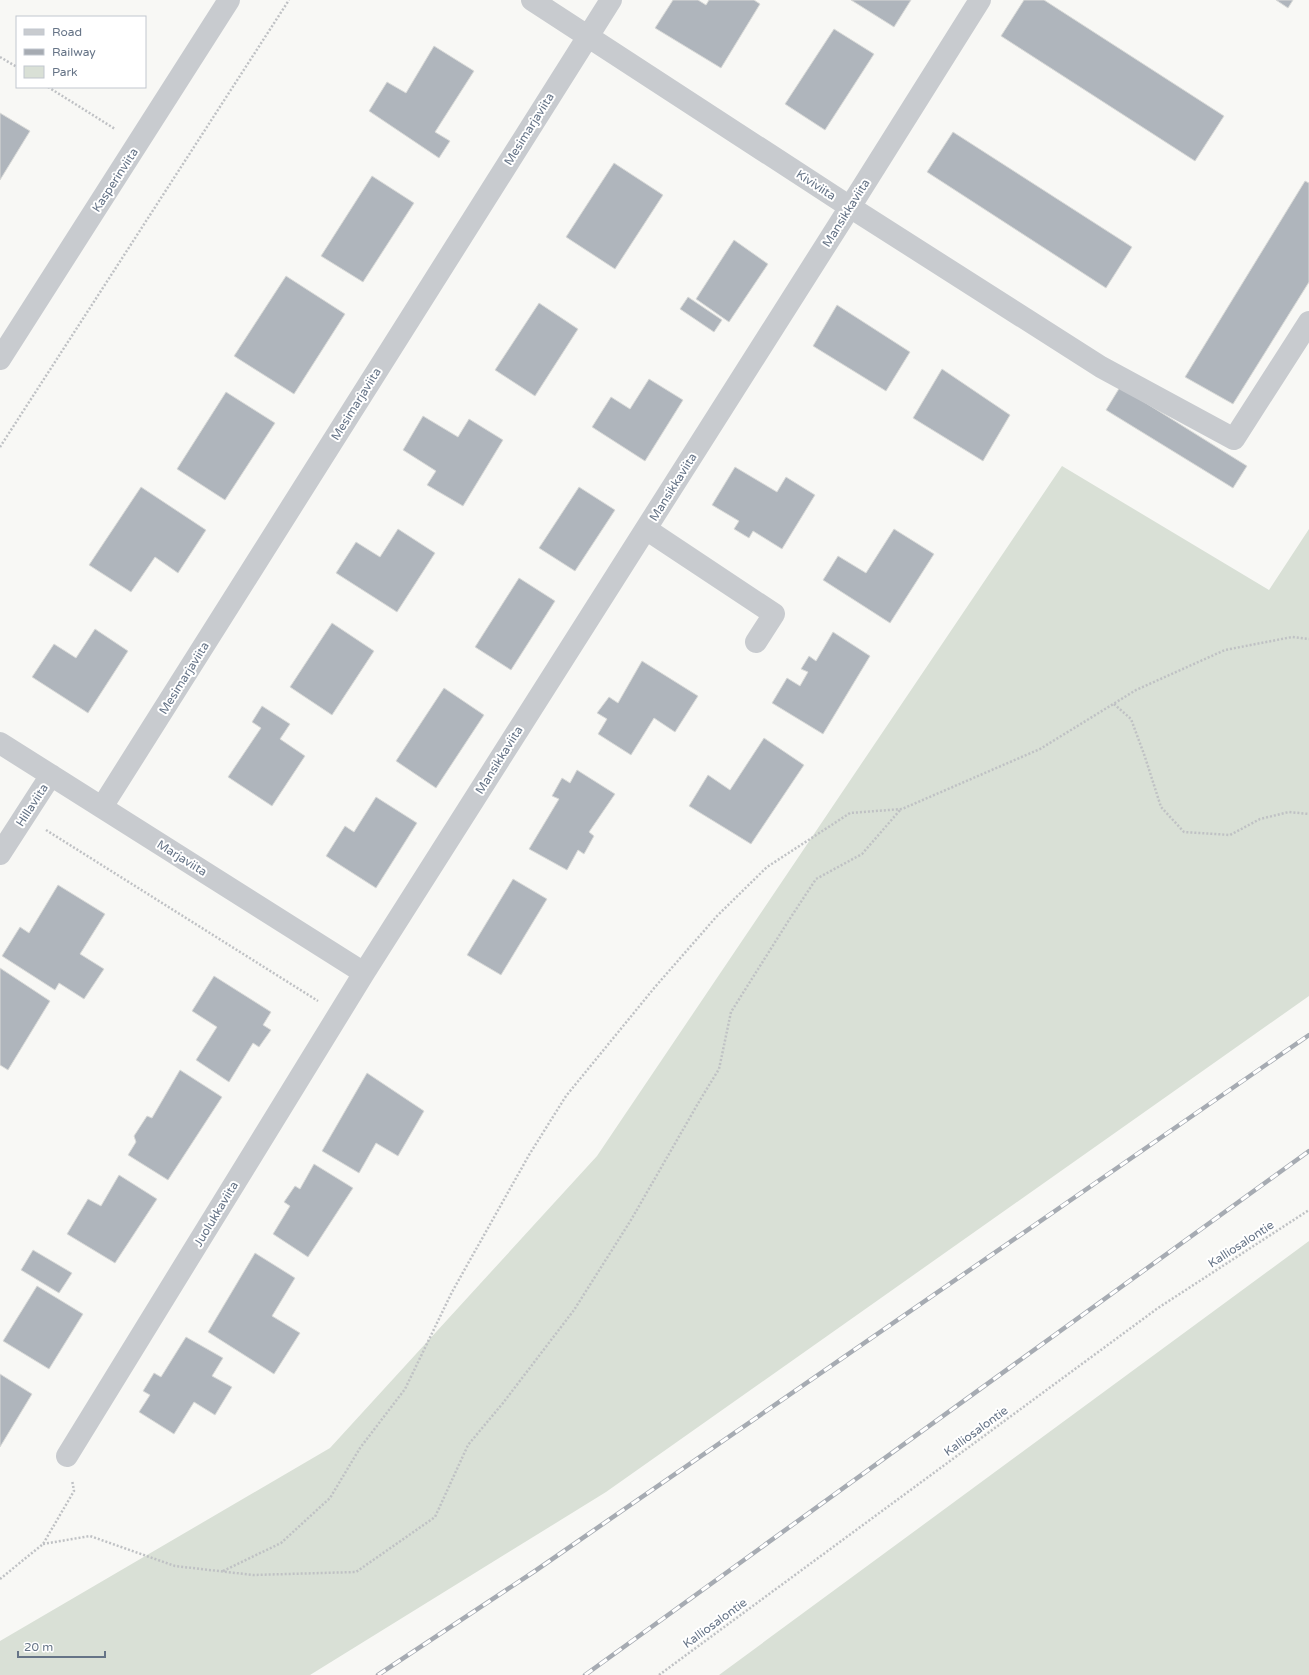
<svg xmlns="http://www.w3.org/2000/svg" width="1309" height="1675" font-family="'Varela Round',sans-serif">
<rect width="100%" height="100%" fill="#f8f8f5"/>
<!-- green -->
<path fill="#d9e0d6" d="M1062 466 1269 590 1309 529V996L606 1492 310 1675H0V1641L330 1448 597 1156Z
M1309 1241V1675H719Z"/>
<!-- building -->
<path fill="#afb5bc" stroke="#d9dad8" d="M673 0H698L706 5 709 0H754L760 4 721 68 655 28Z
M851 0H911L894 27Z
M1024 0H1044L1224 116 1195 161 1001 36Z
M1276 0H1293L1288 8Z
M834 29 874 54 825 130 785 104Z
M434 46 474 71 435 132 450 141 439 158 369 111 387 82 406 93Z
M0 113 30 131 0 180Z
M953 132 1132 247 1106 288 927 172Z
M614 163 663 195 615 269 566 237Z
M372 176 414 203 363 282 321 256Z
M1305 181 1309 183V282L1233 404 1185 377Z
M734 240 768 264 729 322 696 299Z
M286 276 345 314 294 394 234 356Z
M688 297 722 320 714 332 680 309Z
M539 303 578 329 535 396 495 370Z
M837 305 910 352 886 391 813 346Z
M942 369 1010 415 983 461 913 418Z
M649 379 683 400 645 461 592 427 611 397 630 409Z
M1120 387 1247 466 1233 488 1106 410Z
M226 392 275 423 225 500 177 469Z
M423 416 458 437 469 419 503 440 463 506 427 485 436 471 403 450Z
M735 467 777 492 786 477 815 495 782 549 753 531 749 538 734 529 739 521 712 505Z
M141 487 206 530 178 573 155 557 131 592 89 565Z
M579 487 615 510 575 571 539 548Z
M398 529 435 553 397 612 336 573 356 542 380 557Z
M894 529 934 554 890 623 823 580 838 556 866 573Z
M519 578 555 601 511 670 475 647Z
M332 623 374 651 332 715 290 687Z
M95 629 128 651 88 713 32 677 54 644 76 658Z
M833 632 870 656 823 734 772 703 787 678 800 686 808 672 801 669 809 656 816 661Z
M642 661 698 696 675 732 654 718 631 755 598 734 607 719 597 713 609 697 618 703Z
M444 688 484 715 436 788 396 761Z
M262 706 290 724 280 739 305 756 272 806 228 777 261 728 252 722Z
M764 738 804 765 751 844 689 806 708 775 730 790Z
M577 770 615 794 589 832 594 836 584 854 578 850 567 870 529 849 559 799 552 796 562 778 570 783Z
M376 797 417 823 376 888 326 856 345 826 354 832Z
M513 879 547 899 501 975 467 955Z
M58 885 105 914 80 954 104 969 84 999 59 983 55 990 2 956 20 927 29 933Z
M0 968 50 1001 8 1070 0 1065Z
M214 976 271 1012 263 1025 271 1030 259 1047 253 1043 229 1082 196 1060 217 1027 192 1011Z
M180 1070 222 1097 168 1180 128 1155 136 1142 134 1136 147 1116 152 1118Z
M367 1073 424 1111 398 1156 376 1143 359 1173 322 1151Z
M314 1164 353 1188 308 1257 273 1234 290 1206 284 1202 295 1186 300 1189Z
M119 1175 157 1199 115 1263 67 1234 88 1199 101 1206Z
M33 1250 72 1273 59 1293 21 1270Z
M255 1253 295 1278 272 1316 300 1333 274 1374 208 1332Z
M37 1286 83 1314 49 1369 3 1341Z
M186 1337 223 1358 212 1376 232 1387 215 1415 194 1402 174 1434 139 1412 150 1395 143 1391 154 1373 161 1377Z
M0 1374 32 1394 0 1447Z"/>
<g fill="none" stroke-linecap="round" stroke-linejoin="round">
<!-- path -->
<path stroke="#bfc1c4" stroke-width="2.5" stroke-dasharray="2 2" stroke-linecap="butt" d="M0 57 17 67
M48 87 115 129
M0 447 289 0
M1114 704 1131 719 1145 757 1161 807 1184 832 1230 835 1260 819 1289 812 1309 814
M46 830 318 1001
M43 1544 90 1536 175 1566 253 1575 356 1572 435 1517 468 1445 503 1403 574 1310 631 1220 700 1100 719 1069 731 1012 789 920 816 879 862 854 901 809
M223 1571 281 1543 330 1498 360 1448 405 1389 452 1292 529 1155 566 1096 655 987 717 916 767 867 850 813 902 809 1040 749 1136 690 1225 650 1292 637 1309 639
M0 1579 43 1544 74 1491 72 1480
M659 1675 1158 1308 1309 1210"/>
<!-- minor -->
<path stroke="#c8cbcf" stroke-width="22" d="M532 0 850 207 1101 367 1234 439 1309 322
M0 359 229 0
M646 529 774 614 756 642
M0 743 364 973
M102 807 611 0
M0 854 51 775
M67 1456 364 973 850 207 980 0"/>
<defs>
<path id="rail" d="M378 1675 535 1571 1309 1035
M585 1675 1309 1151"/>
</defs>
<!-- rail casing -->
<use href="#rail" stroke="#a6abb2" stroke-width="4.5"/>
<!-- rail -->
<use href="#rail" stroke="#fff" stroke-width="3" stroke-dasharray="9" stroke-linecap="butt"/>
</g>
<g text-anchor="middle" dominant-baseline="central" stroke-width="4" stroke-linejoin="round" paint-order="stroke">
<!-- street labels -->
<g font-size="12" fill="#667487" stroke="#fff">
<text transform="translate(529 129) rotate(-58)">Mesimarjaviita</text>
<text transform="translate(115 180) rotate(-57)">Kasperinviita</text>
<text transform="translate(816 185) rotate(33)">Kiviviita</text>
<text transform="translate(846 213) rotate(-58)">Mansikkaviita</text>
<text transform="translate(356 404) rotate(-58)">Mesimarjaviita</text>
<text transform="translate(673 487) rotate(-58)">Mansikkaviita</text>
<text transform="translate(184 678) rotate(-58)">Mesimarjaviita</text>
<text transform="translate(499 760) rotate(-58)">Mansikkaviita</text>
<text transform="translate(32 805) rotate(-57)">Hillaviita</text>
<text transform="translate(182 858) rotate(32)">Marjaviita</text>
<text transform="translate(216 1214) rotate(-59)">Juolukkaviita</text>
<text transform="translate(1241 1244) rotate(-33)">Kalliosalontie</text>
<text transform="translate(976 1431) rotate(-36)">Kalliosalontie</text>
<text transform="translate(715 1623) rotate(-36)">Kalliosalontie</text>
</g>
</g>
<!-- legend -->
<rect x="16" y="16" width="130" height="72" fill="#ffffff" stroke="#c2c7cf"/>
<rect x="24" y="29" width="20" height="6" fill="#c8cbcf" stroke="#c2c7cf"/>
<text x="52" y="36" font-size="12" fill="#667487">Road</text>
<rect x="24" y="49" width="20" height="6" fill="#a6abb2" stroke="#c2c7cf"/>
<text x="52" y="56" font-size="12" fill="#667487">Railway</text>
<rect x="24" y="66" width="20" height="12" fill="#d9e0d6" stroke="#c2c7cf"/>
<text x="52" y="76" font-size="12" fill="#667487">Park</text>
<!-- scale -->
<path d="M18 1651v6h87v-6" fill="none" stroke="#667487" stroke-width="2"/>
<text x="24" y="1651" font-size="12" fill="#667487" stroke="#ffffff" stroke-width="3" paint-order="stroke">20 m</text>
</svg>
